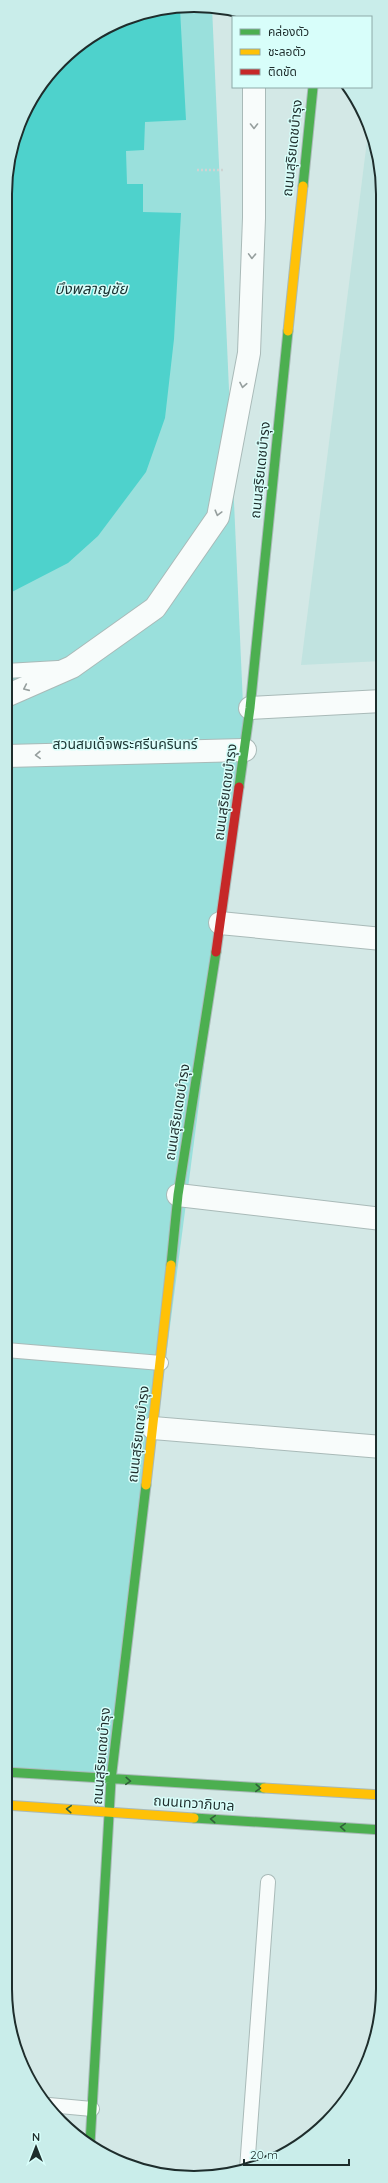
<svg xmlns="http://www.w3.org/2000/svg" width="388" height="2183" font-family="Quicksand,'Noto Sans Thai',sans-serif">
<rect width="100%" height="100%" fill="#d3e8e6"/>
<!-- built -->
<path fill="#c1e3e0" d="M369 125 383 181 382 661 301 665Z"/>
<!-- green -->
<path fill="#9ae0dc" d="M212 7 245 750 111 1780 5 1772 7 170 30 100 79 44 145 12Z"/>
<!-- water -->
<path fill="#4ed2cc" d="M180 9 186 120 145 122 144 150 126 151 127 184H143V212L181 213 174 339 165 418 146 472 98 536 68 563 6 595 7 170 30 100 79 44 145 12Z"/>
<g fill="none" stroke-linecap="round" stroke-linejoin="round">
<defs>
<path id="lane" d="M6 671 58 668
M6 1350 161 1363
M49 2105 92 2109
M247 2169 268 1882"/>
<path id="street" d="M6 696 72 667 155 608 218 517 249 353 254 218V87
M250 708 382 701
M6 756 245 750
M220 923 382 939
M178 1195 382 1219
M153 1428 382 1447"/>
<path id="fast" d="M303 186 313 87
M239 787 250 708 288 331
M171 1265 178 1195 216 952
M5 1772 264 1788
M111 1780 146 1485
M194 1818 382 1830
M90 2144 111 1780"/>
<path id="slow" d="M288 331 303 186
M146 1485 171 1265
M264 1788 382 1795
M5 1805 194 1818"/>
<path id="jam" d="M216 952 239 787"/>
</defs>
<!-- lane casing -->
<use href="#lane" stroke="#a9bab8" stroke-width="16"/>
<!-- street casing -->
<use href="#street" stroke="#a9bab8" stroke-width="24"/>
<!-- fast casing -->
<use href="#fast" stroke="#a9bab8" stroke-width="11"/>
<!-- slow casing -->
<use href="#slow" stroke="#a9bab8" stroke-width="11"/>
<!-- jam casing -->
<use href="#jam" stroke="#a9bab8" stroke-width="11"/>
<!-- path -->
<path stroke="#ced4d3" stroke-width="2.5" stroke-dasharray="2 2" stroke-linecap="butt" d="M197 170H225"/>
<!-- lane -->
<use href="#lane" stroke="#f8fcfb" stroke-width="14"/>
<!-- street -->
<use href="#street" stroke="#f8fcfb" stroke-width="22"/>
<!-- fast -->
<use href="#fast" stroke="#4caf50" stroke-width="9"/>
<!-- slow -->
<use href="#slow" stroke="#ffc107" stroke-width="9"/>
<!-- jam -->
<use href="#jam" stroke="#c62828" stroke-width="9"/>
</g>
<!-- one-way arrows -->
<defs><path id="oneway-chevron" d="M-2-3.5L2.5 0L-2 3.5" fill="none" stroke-width="1.6" stroke-linecap="round" stroke-linejoin="round"/></defs>
<g stroke="#969f9e">
<use href="#oneway-chevron" transform="translate(254 126) rotate(90)"/>
<use href="#oneway-chevron" transform="translate(252 256) rotate(92)"/>
<use href="#oneway-chevron" transform="translate(243 385) rotate(101)"/>
<use href="#oneway-chevron" transform="translate(218 513) rotate(105)"/>
<use href="#oneway-chevron" transform="translate(26 688) rotate(156)"/>
<use href="#oneway-chevron" transform="translate(38 755) rotate(178)"/>
</g>
<g stroke="#30613a">
<use href="#oneway-chevron" transform="translate(128 1781) rotate(3)"/>
<use href="#oneway-chevron" transform="translate(258 1788) rotate(3)"/>
<use href="#oneway-chevron" transform="translate(69 1809) rotate(-176)"/>
<use href="#oneway-chevron" transform="translate(213 1819) rotate(-176)"/>
<use href="#oneway-chevron" transform="translate(343 1827) rotate(-176)"/>
</g>
<g text-anchor="middle" dominant-baseline="central" stroke-width="3" stroke-linejoin="round" paint-order="stroke">
<!-- street labels -->
<g font-size="14" fill="#1e2d2c" stroke="#d8fefa">
<text transform="translate(292 148) rotate(-84)">ถนนสุริยเดชบำรุง</text>
<text transform="translate(260 470) rotate(-84)">ถนนสุริยเดชบำรุง</text>
<text transform="translate(225 792) rotate(-82)">ถนนสุริยเดชบำรุง</text>
<text transform="translate(177 1112) rotate(-81)">ถนนสุริยเดชบำรุง</text>
<text transform="translate(138 1434) rotate(-83)">ถนนสุริยเดชบำรุง</text>
<text transform="translate(101 1756) rotate(-85)">ถนนสุริยเดชบำรุง</text>
<text transform="translate(194 1803) rotate(4)">ถนนเทวาภิบาล</text>
</g>
<!-- park labels -->
<g font-size="14" fill="#1a3331" stroke="#d8fefa">
<text x="125" y="744">สวนสมเด็จพระศรีนครินทร์</text>
</g>
<!-- water labels -->
<g font-size="15" font-style="italic" fill="#193231" stroke="#d8fefa">
<text x="91" y="288">บึงพลาญชัย</text>
</g>
</g>
<!-- crop -->
<path d="M0 0H388V2183H0ZM194 12H194A182 182 0 0 1 376 194V1989A182 182 0 0 1 194 2171H194A182 182 0 0 1 12 1989V194A182 182 0 0 1 194 12Z" fill="#c9edea" fill-rule="evenodd"/>
<path fill="none" stroke="#1e2d2c" stroke-width="2" d="M194 12H194A182 182 0 0 1 376 194V1989A182 182 0 0 1 194 2171H194A182 182 0 0 1 12 1989V194A182 182 0 0 1 194 12Z"/>
<!-- legend -->
<rect x="232" y="16" width="140" height="72" fill="#d8fefa" stroke="#8eaaa8"/>
<rect x="240" y="29" width="20" height="6" fill="#4caf50" stroke="#8eaaa8"/>
<text x="268" y="36" font-size="12" fill="#1e2d2c">คล่องตัว</text>
<rect x="240" y="49" width="20" height="6" fill="#ffc107" stroke="#8eaaa8"/>
<text x="268" y="56" font-size="12" fill="#1e2d2c">ชะลอตัว</text>
<rect x="240" y="69" width="20" height="6" fill="#c62828" stroke="#8eaaa8"/>
<text x="268" y="76" font-size="12" fill="#1e2d2c">ติดขัด</text>
<!-- north arrow -->
<g transform="translate(36 2147)" stroke="#d8fefa" stroke-width="3" paint-order="stroke">
<path d="M0-3L7 15L0 10L-7 15Z" fill="#1e2d2c"/>
<text y="-6" font-size="11" font-weight="bold" text-anchor="middle" fill="#1e2d2c">N</text>
</g>
<!-- scale -->
<path d="M244 2159v6h105v-6" fill="none" stroke="#1e2d2c" stroke-width="2"/>
<text x="250" y="2159" font-size="12" fill="#1e2d2c" stroke="#d8fefa" stroke-width="3" paint-order="stroke">20 m</text>
</svg>
